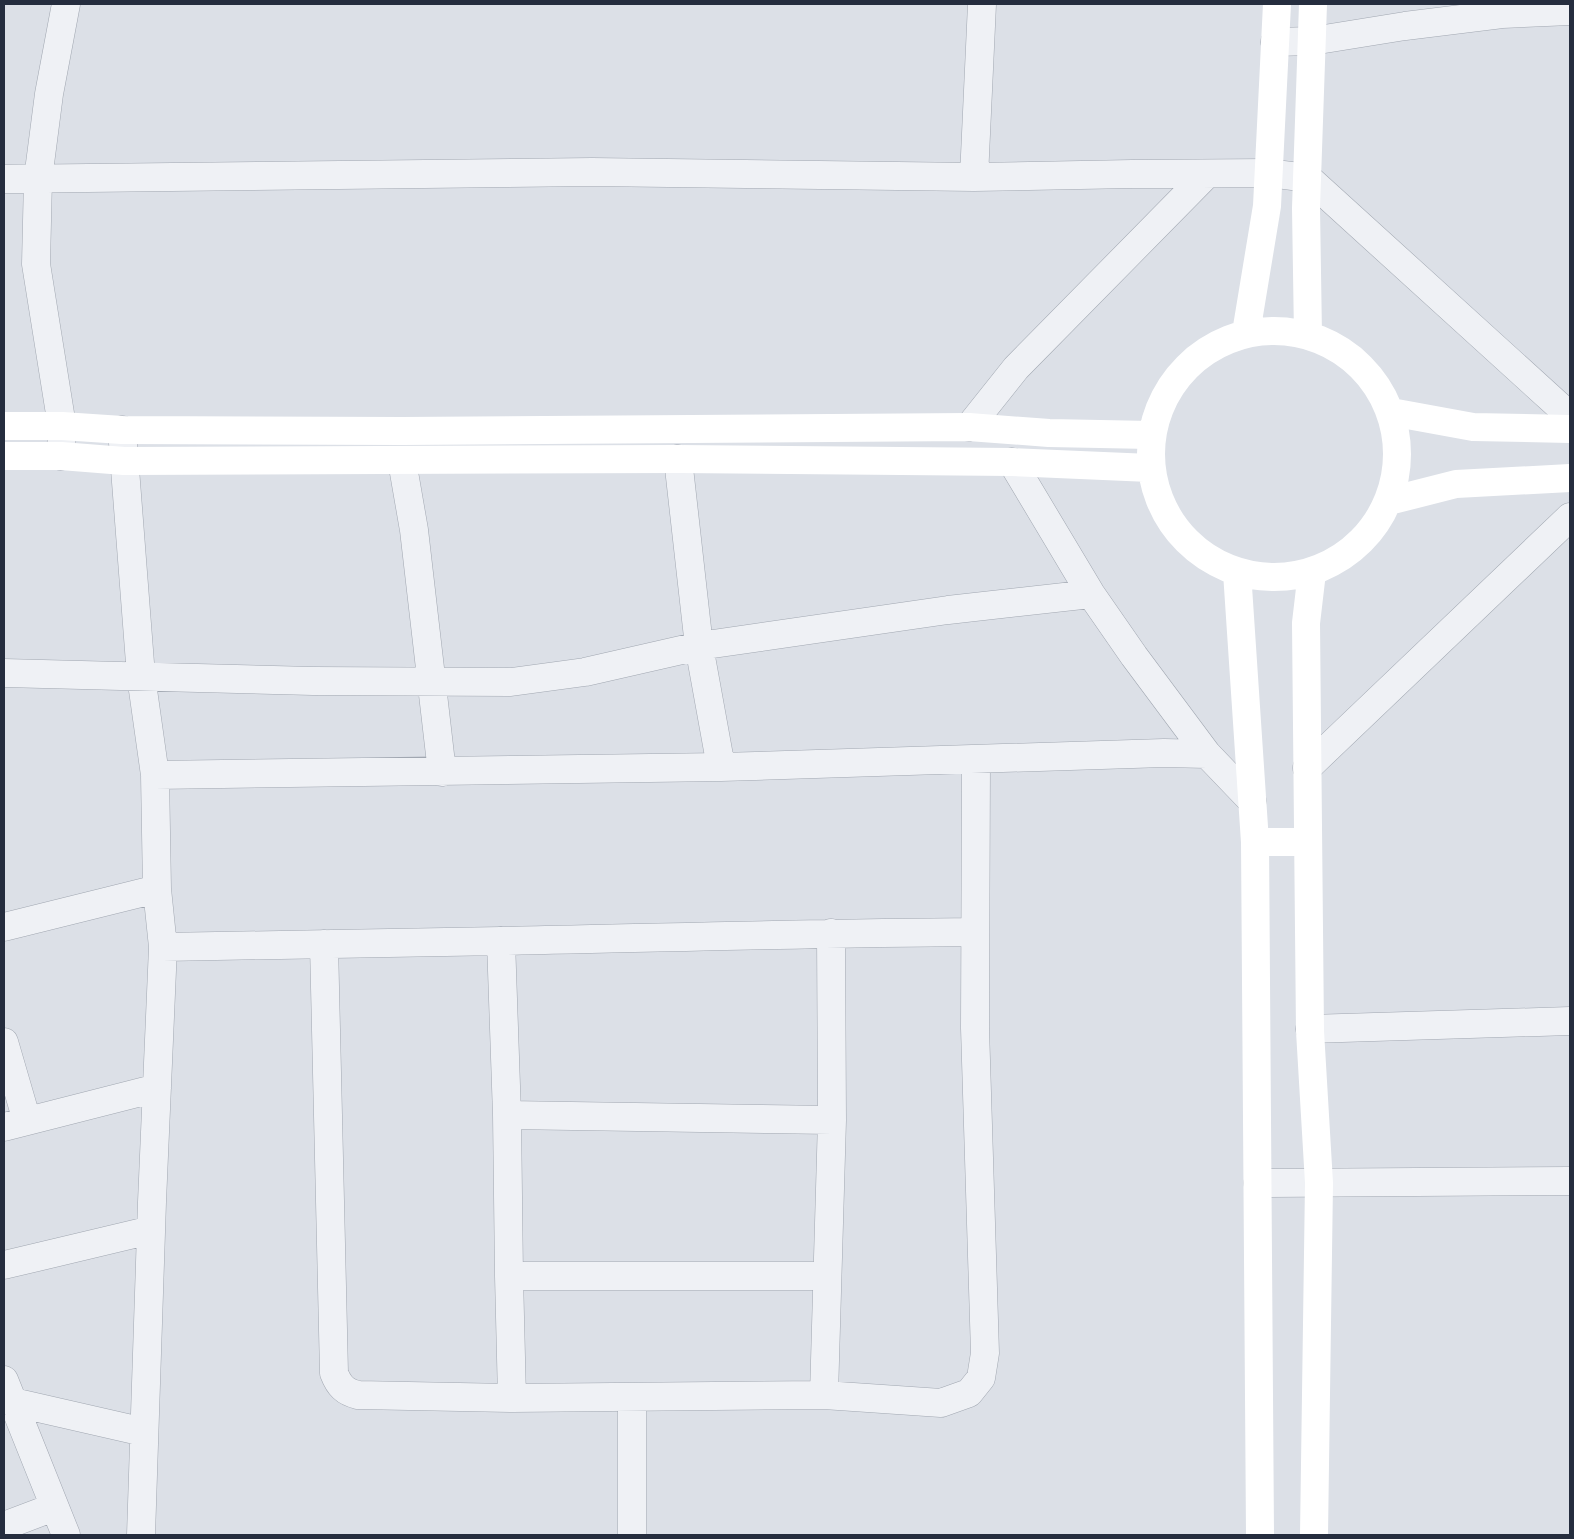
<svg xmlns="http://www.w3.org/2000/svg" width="1574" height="1539" font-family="'Work Sans',sans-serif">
<rect width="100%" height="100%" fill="#dce0e7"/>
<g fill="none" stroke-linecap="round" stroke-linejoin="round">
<defs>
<path id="minor" d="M1275 42 1312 41 1405 26 1502 14 1570 11
M974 177 982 4
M4 179 592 172 974 177 1132 174 1268 173 1308 178 1570 416
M969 427 1016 368 1207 174
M122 430 141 676 155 775 157 889 163 947 152 1202 141 1535
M61 456 62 426 36 264 38 179 49 94 66 4
M678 459 699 646 721 767
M402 461 414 530 442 772
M1012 462 1091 594 1134 656 1207 754 1252 801
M4 673 313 681 511 682 585 672 699 646 948 610 1091 594
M1307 768 1570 517
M155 775 721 767 1164 753 1207 754
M4 927 157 889
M501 941 507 1115 509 1276 512 1398
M324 944 334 1373C339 1386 345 1392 358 1395L512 1398 824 1395 941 1403 969 1393 981 1378 985 1353 975 1028 976 760
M163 947C276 944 389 944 502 941 659 938 817 933 975 932
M1310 1029 1570 1021
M4 1042 27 1121
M507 1115 832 1120
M4 1127 157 1088
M1258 1183 1570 1181
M4 1265 151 1230
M509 1276H827
M4 1380 66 1535
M824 1395 832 1120 831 933
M4 1400 144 1432
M4 1526 54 1507
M632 1535V1397"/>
</defs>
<!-- minor casing -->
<use href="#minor" stroke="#a1a7b1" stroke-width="29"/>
<!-- minor -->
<use href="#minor" stroke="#eff1f5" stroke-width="28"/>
<!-- secondary -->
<path stroke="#fff" stroke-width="28" d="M1151 454a123 123 0 1 1 246 0a123 123 0 1 1-246 0Z
M1246 333 1267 206 1277 4
M1308 335 1306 208 1313 4
M1391 412 1473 427 1570 429
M4 426H62L122 430 402 431 969 427 1049 433 1151 435
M4 456H61L124 461 678 459 1012 462 1150 468
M1389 501 1456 484 1570 478
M1237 572 1255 842 1260 1535
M1312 572 1306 623 1310 1031 1319 1183 1314 1535
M1255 842H1308"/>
</g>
<!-- border -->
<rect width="1574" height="1539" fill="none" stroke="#252d3e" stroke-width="10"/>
</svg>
